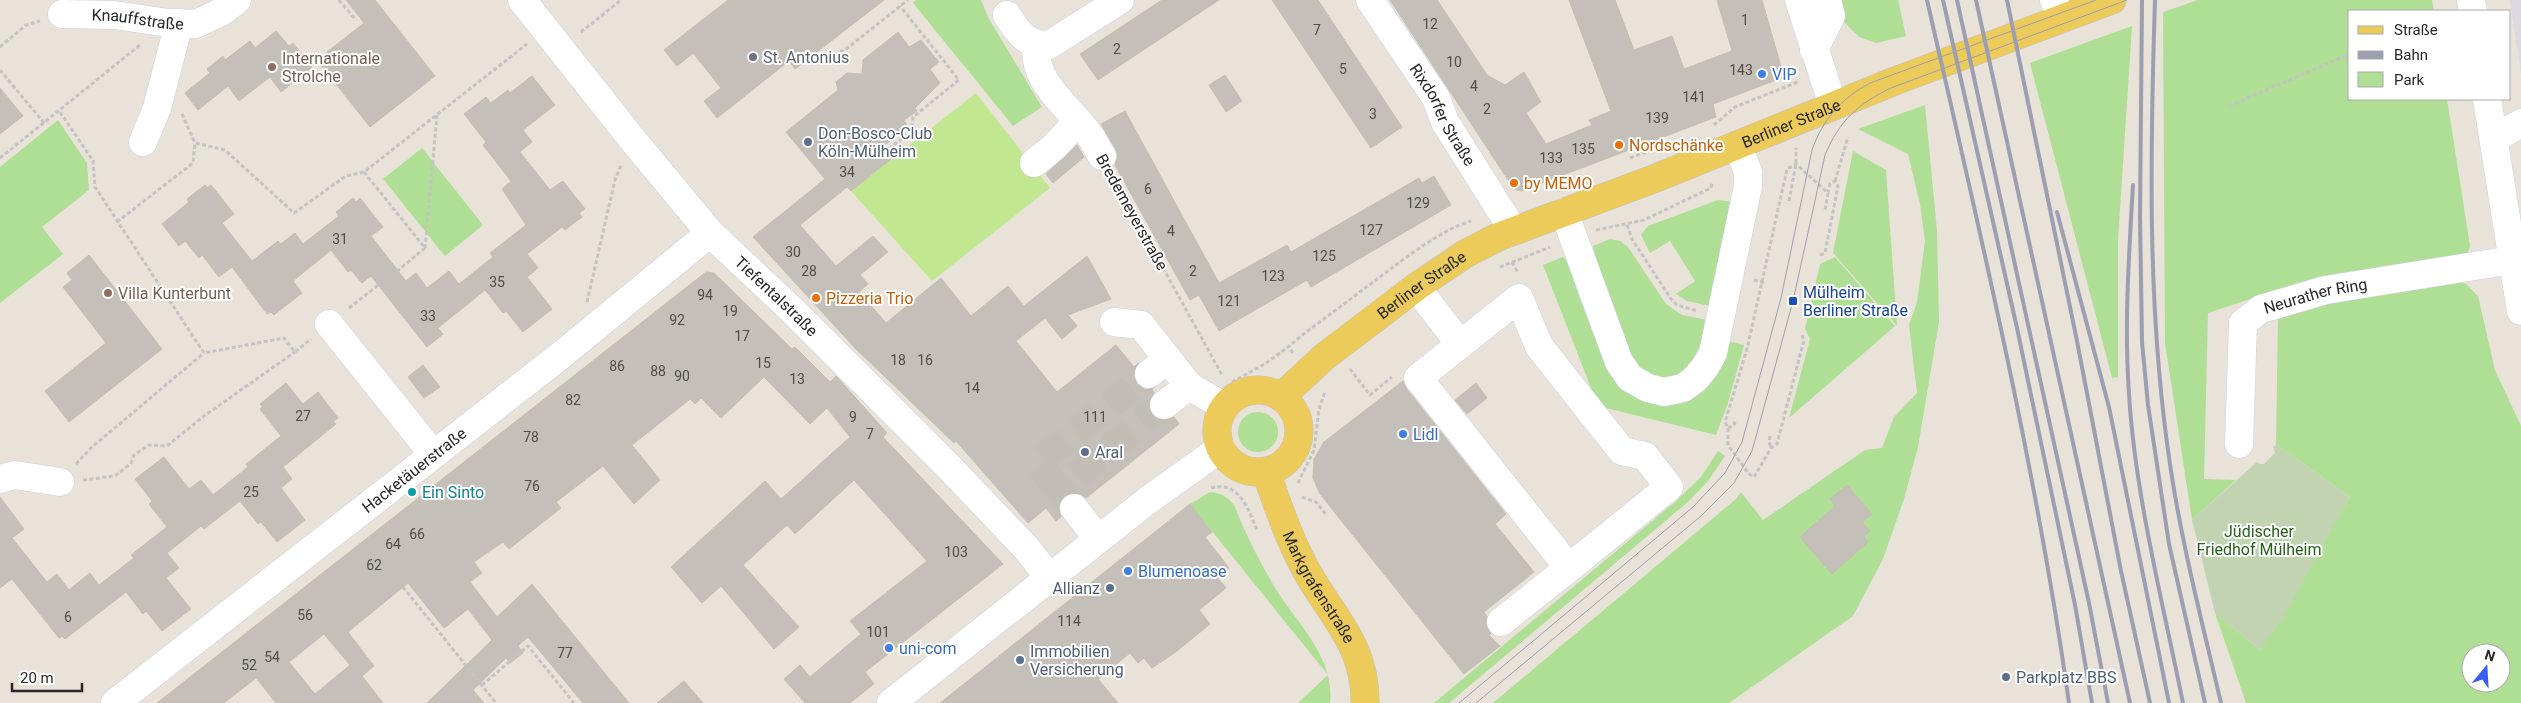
<svg xmlns="http://www.w3.org/2000/svg" width="2521" height="703" font-family="Roboto,sans-serif">
<rect width="100%" height="100%" fill="#e9e2d8"/>
<!-- industrial -->
<path fill="#dcd9e1" d="M2510 0H2521V74Z"/>
<!-- green -->
<path fill="#aedf95" fill-rule="evenodd" d="M916 0H981L989 19 1042 107 1013 126 913 3Z
M1822 0H1898L1906 36 1876 43 1859 37Z
M2198 0H2432L2434 11H2350V99H2447L2470 246 2467 254 2321 276 2208 313 2204 479 2236 480 2192 520 2165 343 2163 12Z
M2132 26 2118 240V377L2112 378 2030 63Z
M1925 105 1937 231 1939 322 1918 447 1904 499 1883 559 1853 616 1729 703H1493L1736 499 1741 492 1763 520 1865 450 1882 448 1894 417 1917 393 1909 325 1917 302 1925 241 1920 204 1908 154 1858 129Z
M58 120 87 163 89 190 42 227 63 254 0 303V167Z
M422 148 483 225 445 256 383 179Z
M1853 151 1886 170 1897 326 1833 253Z
M1718 200 1733 202 1710 306 1687 301 1676 294 1695 281 1670 241 1650 253 1641 235 1648 226Z
M1610 239 1620 241 1628 247 1666 304 1682 315 1707 320C1703 339 1697 371 1674 376 1660 379 1649 376 1638 367 1619 351 1599 272 1593 246Z
M1563 257 1566 259C1576 286 1605 376 1625 390 1642 404 1662 405 1683 401 1711 396 1723 366 1728 341L1744 345 1728 403 1716 435 1598 406 1543 265Z
M1835 257 1895 326 1789 418 1810 339 1805 329 1820 264Z
M2458 282 2466 284 2478 296 2495 370 2521 426V703H2246L2215 613 2260 650 2350 497 2276 444 2278 318 2330 301ZM2471 653H2501V683H2471Z
M1238 432a20 20 0 1 1 40 0a20 20 0 1 1-40 0Z
M1718 451 1725 456 1708 481 1689 501 1449 703H1434L1675 502 1701 477Z
M1210 492C1221 493 1227 496 1234 505 1246 535 1260 563 1277 591 1299 625 1335 659 1330 703H1298L1328 675 1190 504Z"/>
<!-- cemetery -->
<path fill="#c1d3b0" d="M2276 444 2350 497 2282 620 2260 650 2215 613 2192 520 2257 462 2260 464H2264L2275 453 2273 447Z"/>
<!-- pitch -->
<path fill="#c2e791" d="M976 93 1050 188 932 281 851 191Z"/>
<!-- building -->
<path fill="#c4bfb8" stroke="#c4beb2" fill-rule="evenodd" d="M346 0H375L435 76 370 127 317 60 364 23Z
M728 0H884L795 69 789 61 717 118 704 101 721 88 693 53 677 66 664 50Z
M1162 0H1219L1098 80 1080 54Z
M1272 0H1318L1402 127 1371 148Z
M1390 0H1437L1487 75 1505 85 1524 72 1541 102 1526 113 1546 144 1592 125 1589 120 1611 111 1569 0H1615L1634 50 1672 36 1684 69 1732 51 1717 0H1762L1784 77 1713 104 1716 117 1521 191 1514 189Z
M276 31 289 46 293 43 312 67 281 92 270 77 239 101 228 86 198 110 185 93 210 73 207 69 223 56 225 60 250 41 255 48Z
M898 32 909 47 921 40 939 62 930 69 940 83 915 108 917 111 904 120 908 127 882 147 891 159 851 191 847 187 800 225 836 266 873 236 888 252 860 275 868 284 859 292 886 323 941 278 971 316 1008 286 1024 306 1087 256 1111 299 1068 315 1077 326 1062 339 1045 318 1016 341 1057 392 1116 345 1134 367 1138 363 1134 376 1137 384 1144 389H1152L1154 393 1150 399 1148 406 1152 415 1158 419 1165 420 1174 417 1179 424 1086 498 1079 493H1072L1064 496 1059 503V510L1061 517 1056 521 1046 508 1028 523 956 441 954 443 855 348 753 237 825 179 786 132 838 90 836 82 847 73 862 74 863 60Z
M1225 75 1242 101 1226 112 1209 85Z
M532 76 555 105 523 130 532 142 520 152 550 190 563 181 585 209 579 213 582 217 565 230 562 227 527 254 538 268 527 277 552 309 523 332 506 311 503 313 485 290 438 328 443 334 427 347 371 276 362 283 351 270 348 272 331 250 293 281 302 293 274 315 271 312 267 314 232 267 219 277 202 255 199 258 185 241 179 246 162 224 189 202 187 199 205 185 207 188 211 185 234 214 222 223 252 261 278 241 281 244 295 233 303 244 339 216 336 212 353 198 356 202 360 198 383 227 371 236 406 281 416 273 427 288 449 271 459 284 493 257 490 253 526 225 502 189 511 181 483 145 486 142 464 114 486 97 491 103 508 90 510 93Z
M0 88 23 116 0 134Z
M1125 111 1219 283 1287 245 1291 252 1419 178 1422 183 1434 176 1451 205 1311 287 1307 280 1219 331 1199 295 1190 300 1115 165 1118 156 1115 148 1101 124Z
M1077 145 1084 157 1053 183 1046 174Z
M89 255 162 349 69 422 45 391 106 343 63 287 72 280 67 273Z
M706 272 714 273 792 349 795 347 830 382 836 376 887 433 883 437 1003 564 865 672 874 684 850 703H805L784 679 800 665 810 677 861 634 850 621 927 561 854 480 795 534 787 525 743 565 799 627 774 649 721 586 702 603 671 567 765 481 781 499 850 437 827 408 810 424 764 377 721 418 701 398 695 404 690 399 632 445 660 480 634 504 603 466 556 502 561 508 509 549 503 542 474 562 482 573 470 582 497 617 532 584 629 703H583L528 637 518 646 523 653 510 663 506 658 473 690 484 703H427L492 640 468 609 444 628 408 583 348 632 374 666 362 676 383 703H276L256 678 224 703H157ZM324 634 350 665 315 694 289 662Z
M423 365 440 387 424 398 408 377Z
M1403 381 1406 388 1506 514 1495 524 1534 572 1484 612 1487 616 1486 624 1491 633 1489 635 1500 646 1464 674 1320 494 1313 478 1314 459 1324 442Z
M286 383 303 404 318 392 338 418 333 422 336 424 283 467 292 479 281 488 305 520 277 542 261 522 258 524 240 501 204 529 201 526 167 553 179 568 166 578 191 609 162 631 146 611 143 614 126 592 65 639 62 636 59 638 12 579 0 588V497L24 529 12 538 47 582 57 574 69 590 90 573 99 585 134 558 131 555 167 527 149 504 152 501 135 479 164 457 189 489 201 480 213 495 248 467 246 464 281 436 260 409 263 407 260 404Z
M1476 383 1487 398 1467 414 1455 400Z
M1847 485 1872 514 1862 522 1870 531 1864 537 1868 542 1832 574 1800 537 1835 506 1830 499Z
M1190 504 1212 532 1205 537 1229 568 1217 577 1226 588 1199 610 1210 624 1177 651 1152 668 1144 658 1138 663 1130 653 1098 679 1118 703H940Z
M684 681 703 703H657Z"/>
<g fill="none" stroke-linecap="round" stroke-linejoin="round">
<!-- minor-tunnel -->
<path stroke="#c2bdb5" stroke-width="28" stroke-dasharray="28 14" stroke-linecap="butt" d="M1058 489 1037 463 1149 374
M1070 503 1058 489 1164 405"/>
<defs>
<g id="minor">
<path id="s1" d="M522 0 632 139 710 233 793 311 950 468 1027 549 1050 578"/>
<path id="s2" d="M1370 0 1436 98 1445 122 1513 230"/>
<path d="M1799 0 1833 106"/>
<path d="M2054 0 2061 19"/>
<path d="M2471 0 2473 11"/>
<path id="s3" d="M62 14 115 15 168 23 196 24 221 12 237 0"/>
<path d="M1007 15C1018 33 1027 45 1049 45L1120 0"/>
<path d="M1037 45C1031 82 1069 106 1088 133 1094 140 1097 149 1102 156"/>
<path d="M1814 50 1831 16 1827 0"/>
<path d="M2487 99 2521 311"/>
<path d="M2494 139 2521 123"/>
<path d="M143 142 157 108 179 23"/>
<path d="M1034 163 1054 147 1078 121"/>
<path d="M1564 212 1619 362 1630 378 1648 388 1664 392 1683 388 1695 379 1705 367 1713 353 1748 186V172L1738 146"/>
<path d="M1416 287 1460 344"/>
<path d="M1519 298 1539 346 1591 412 1622 451 1645 456 1669 487 1569 568 1418 378Z"/>
<path d="M1114 322 1141 325 1189 386"/>
<path d="M329 324 433 454"/>
<path d="M1149 374 1168 359"/>
<path d="M1164 405 1189 386 1225 407"/>
<path id="s4" d="M2239 444 2243 323 2261 309 2326 290 2512 260"/>
<path d="M0 479 15 475 60 482"/>
<path d="M1074 508 1098 539"/>
<path d="M1501 622 1569 568"/>
<path id="s5" d="M115 703 560 356 710 233"/>
<path d="M891 703 1147 501 1221 448"/>
</g>
<g id="major">
<circle cx="1258" cy="431" r="41"/>
<path id="s6" d="M1281 397 1324 357 1416 287 1465 254 1498 237 1656 178 1895 81 2112 0"/>
<path id="s7" d="M1266 471C1277 505 1289 539 1306 570 1332 617 1366 645 1365 703"/>
</g>
</defs>
<!-- minor casing -->
<use href="#minor" stroke="#ced1e0" stroke-width="29"/>
<!-- major casing -->
<use href="#major" stroke="#c3c3c3" stroke-width="29"/>
<!-- path -->
<path stroke="#c3c3c3" stroke-width="3" stroke-dasharray="4 2.5" stroke-linecap="butt" d="M339 0 356 20
M581 32 621 0
M0 47 26 25 40 21
M834 55 846 49 908 0
M0 70 44 123
M2229 106 2350 54
M60 112 93 161 95 187 204 353 284 338 295 352 311 339
M182 114 195 143 225 150 294 213 346 176 364 172 527 44
M1714 125 1735 107 1798 82
M889 149 912 130 913 117 959 80 900 6
M0 158 140 45
M1630 158 1654 149
M364 172 425 248 395 273
M1113 177 1222 375
M1835 181 1848 137
M1789 201 1796 164V148
M117 222 193 163 195 143
M1627 225 1632 239 1671 299 1677 305 1698 311
M1596 230 1644 220 1711 188 1712 183
M425 248 437 115
M1820 255 1825 253 1838 186 1835 181 1830 184 1828 192
M1512 262 1518 273
M1500 267 1550 247
M1754 280 1766 283
M587 302 615 180 621 165
M349 308 381 283
M1802 335 1804 340 1777 444 1771 448 1754 477 1749 474 1728 445V428L1725 422 1747 349 1787 169 1796 164 1828 193 1825 210
M1293 353 1288 347C1311 327 1337 310 1361 291 1390 270 1438 230 1471 221
M1350 369 1370 395 1392 377
M1232 382 1265 364 1288 347
M1728 428 1734 425 1736 419
M1770 436 1769 442 1771 448
M76 464 92 447 204 353
M83 480 115 476 131 463 134 455 149 445 167 446 204 416 295 352
M1298 483 1314 450 1319 409 1325 392
M1211 488C1239 480 1248 509 1257 530
M1302 497 1316 502 1327 516
M403 587 496 703
M482 685 528 646 574 703"/>
<!-- minor -->
<use href="#minor" stroke="#fff" stroke-width="28"/>
<!-- major -->
<use href="#major" stroke="#eccb5b" stroke-width="28"/>
<!-- tram -->
<path stroke="#9c9fb1" stroke-width="1" d="M1459 703 1693 507 1725 473 1742 442 1781 298 1812 150C1823 119 1841 99 1870 83L2096 0
M1476 703 1701 516 1734 483 1752 451 1793 301 1825 155C1839 121 1859 103 1891 88L2127 0"/>
<!-- rail -->
<path stroke="#9c9fb1" stroke-width="4" d="M1927 0C1980 233 2036 466 2069 703
M1943 0 2017 328 2075 605 2092 703
M1957 0 2089 603 2108 703
M1976 0 2130 703
M2007 0 2077 341 2121 571 2150 703
M2142 0 2140 217 2142 342 2148 405 2169 544 2205 703
M2155 0C2150 156 2147 316 2171 471 2183 549 2203 626 2221 703
M2133 185C2129 255 2124 324 2129 394 2135 494 2163 604 2183 703
M2057 212 2109 407 2169 703"/>
</g>
<!-- markers -->
<circle fill="#6b7280" stroke="#fff" stroke-width="2" cx="753" cy="57" r="5"/>
<g fill="#8d6e63" stroke="#fff" stroke-width="2">
<circle cx="272" cy="67" r="5"/>
<circle cx="108" cy="293" r="5"/>
</g>
<g fill="#3f7fe0" stroke="#fff" stroke-width="2">
<circle cx="1762" cy="74" r="5"/>
<circle cx="1403" cy="434" r="5"/>
<circle cx="1128" cy="571" r="5"/>
<circle cx="889" cy="648" r="5"/>
</g>
<g fill="#5c6f8a" stroke="#fff" stroke-width="2">
<circle cx="808" cy="142" r="5"/>
<circle cx="1085" cy="452" r="5"/>
<circle cx="1110" cy="588" r="5"/>
<circle cx="1020" cy="660" r="5"/>
<circle cx="2006" cy="677" r="5"/>
</g>
<g fill="#e8710a" stroke="#fff" stroke-width="2">
<circle cx="1619" cy="145" r="5"/>
<circle cx="1514" cy="183" r="5"/>
<circle cx="816" cy="298" r="5"/>
</g>
<rect fill="#1a4fb4" stroke="#fff" stroke-width="2" x="1788" y="296" width="10" height="10" rx="2.5"/>
<circle fill="#0f9aa8" stroke="#fff" stroke-width="2" cx="412" cy="492" r="5"/>
<g text-anchor="middle" dominant-baseline="central" stroke-width="4" stroke-linejoin="round" paint-order="stroke">
<!-- number labels -->
<g font-size="14" fill="#4e4d4b">
<text x="1745" y="20">1</text>
<text x="1430" y="24">12</text>
<text x="1317" y="30">7</text>
<text x="1117" y="49">2</text>
<text x="1454" y="62">10</text>
<text x="1343" y="69">5</text>
<text x="1741" y="70">143</text>
<text x="1474" y="86">4</text>
<text x="1694" y="97">141</text>
<text x="1487" y="109">2</text>
<text x="1373" y="114">3</text>
<text x="1657" y="118">139</text>
<text x="1583" y="149">135</text>
<text x="1551" y="158">133</text>
<text x="847" y="172">34</text>
<text x="1148" y="189">6</text>
<text x="1418" y="203">129</text>
<text x="1371" y="230">127</text>
<text x="1171" y="231">4</text>
<text x="340" y="239">31</text>
<text x="793" y="252">30</text>
<text x="1324" y="256">125</text>
<text x="809" y="271">28</text>
<text x="1193" y="271">2</text>
<text x="1273" y="276">123</text>
<text x="497" y="282">35</text>
<text x="705" y="295">94</text>
<text x="1229" y="301">121</text>
<text x="730" y="311">19</text>
<text x="428" y="316">33</text>
<text x="677" y="320">92</text>
<text x="742" y="336">17</text>
<text x="898" y="360">18</text>
<text x="925" y="360">16</text>
<text x="763" y="363">15</text>
<text x="617" y="366">86</text>
<text x="658" y="371">88</text>
<text x="682" y="376">90</text>
<text x="797" y="379">13</text>
<text x="972" y="388">14</text>
<text x="573" y="400">82</text>
<text x="303" y="416">27</text>
<text x="853" y="417">9</text>
<text x="1095" y="417">111</text>
<text x="870" y="434">7</text>
<text x="531" y="437">78</text>
<text x="532" y="486">76</text>
<text x="251" y="492">25</text>
<text x="417" y="534">66</text>
<text x="393" y="544">64</text>
<text x="956" y="552">103</text>
<text x="374" y="565">62</text>
<text x="305" y="615">56</text>
<text x="68" y="617">6</text>
<text x="1069" y="621">114</text>
<text x="878" y="632">101</text>
<text x="565" y="653">77</text>
<text x="272" y="657">54</text>
<text x="249" y="665">52</text>
</g>
<!-- street labels -->
<g font-size="16" fill="#272727" stroke="#fff">
<text stroke="none"><textPath href="#s3" startOffset="76">Knauffstraße</textPath></text>
<text stroke="none"><textPath href="#s2" startOffset="136">Rixdorfer Straße</textPath></text>
<text stroke="none"><textPath href="#s6" startOffset="585">Berliner Straße</textPath></text>
<text transform="translate(1132 212) rotate(61)">Bredemeyerstraße</text>
<text stroke="none"><textPath href="#s6" startOffset="180">Berliner Straße</textPath></text>
<text stroke="none"><textPath href="#s1" startOffset="391">Tiefentalstraße</textPath></text>
<text stroke="none"><textPath href="#s4" startOffset="200">Neurather Ring</textPath></text>
<text stroke="none"><textPath href="#s5" startOffset="379">Hacketäuerstraße</textPath></text>
<text stroke="none"><textPath href="#s7" startOffset="128">Markgrafenstraße</textPath></text>
</g>
<!-- worship labels -->
<g font-size="16" fill="#5b616d" stroke="#fff" text-anchor="start">
<text x="763" y="57">St. Antonius</text>
</g>
<!-- education labels -->
<g font-size="16" fill="#785e54" stroke="#fff" text-anchor="start">
<text x="282" y="58">Internationale<tspan x="282" dy="18">Strolche</tspan></text>
<text x="118" y="293">Villa Kunterbunt</text>
</g>
<!-- shop labels -->
<g font-size="16" fill="#366cbe" stroke="#fff" text-anchor="start">
<text x="1772" y="74">VIP</text>
<text x="1413" y="434">Lidl</text>
<text x="1138" y="571">Blumenoase</text>
<text x="899" y="648">uni-com</text>
</g>
<!-- service labels -->
<g font-size="16" fill="#4e5e75" stroke="#fff" text-anchor="start">
<text x="818" y="133">Don-Bosco-Club<tspan x="818" dy="18">Köln-Mülheim</tspan></text>
<text x="1095" y="452">Aral</text>
<text x="1100" y="588" text-anchor="end">Allianz</text>
<text x="1030" y="651">Immobilien<tspan x="1030" dy="18">Versicherung</tspan></text>
<text x="2016" y="677">Parkplatz BBS</text>
</g>
<!-- food labels -->
<g font-size="16" fill="#c56008" stroke="#fff" text-anchor="start">
<text x="1629" y="145">Nordschänke</text>
<text x="1524" y="183">by MEMO</text>
<text x="826" y="298">Pizzeria Trio</text>
</g>
<!-- transit labels -->
<g font-size="16" fill="#164399" stroke="#fff" text-anchor="start">
<text x="1803" y="292">Mülheim<tspan x="1803" dy="18">Berliner Straße</tspan></text>
</g>
<!-- culture labels -->
<g font-size="16" fill="#0d838f" stroke="#fff" text-anchor="start">
<text x="422" y="492">Ein Sinto</text>
</g>
<!-- park labels -->
<g font-size="16" fill="#28601b" stroke="#fff">
<text x="2259" y="531">Jüdischer<tspan x="2259" dy="18">Friedhof Mülheim</tspan></text>
</g>
</g>
<!-- legend -->
<rect x="2348" y="10" width="162" height="90" fill="#ffffff" stroke="#a9a9a9"/>
<rect x="2358" y="26" width="25" height="8" fill="#eccb5b" stroke="#a9a9a9"/>
<text x="2394" y="35" font-size="15" fill="#272727">Straße</text>
<rect x="2358" y="51" width="25" height="8" fill="#9c9fb1" stroke="#a9a9a9"/>
<text x="2394" y="60" font-size="15" fill="#272727">Bahn</text>
<rect x="2358" y="72" width="25" height="15" fill="#aedf95" stroke="#a9a9a9"/>
<text x="2394" y="85" font-size="15" fill="#272727">Park</text>
<!-- north arrow -->
<g transform="translate(2486 668) rotate(18)"><circle r="24" fill="#ffffff" stroke="#a9a9a9"/>
<path d="M0-4L9 19L0 12L-9 19Z" fill="#3a5cf4"/>
<text y="-8" font-size="14" font-weight="bold" text-anchor="middle" fill="#272727">N</text>
</g>
<!-- scale -->
<path d="M12 683v8h70v-8" fill="none" stroke="#272727" stroke-width="2.5"/>
<text x="20" y="683" font-size="15" fill="#272727" stroke="#ffffff" stroke-width="4" paint-order="stroke">20 m</text>
</svg>
